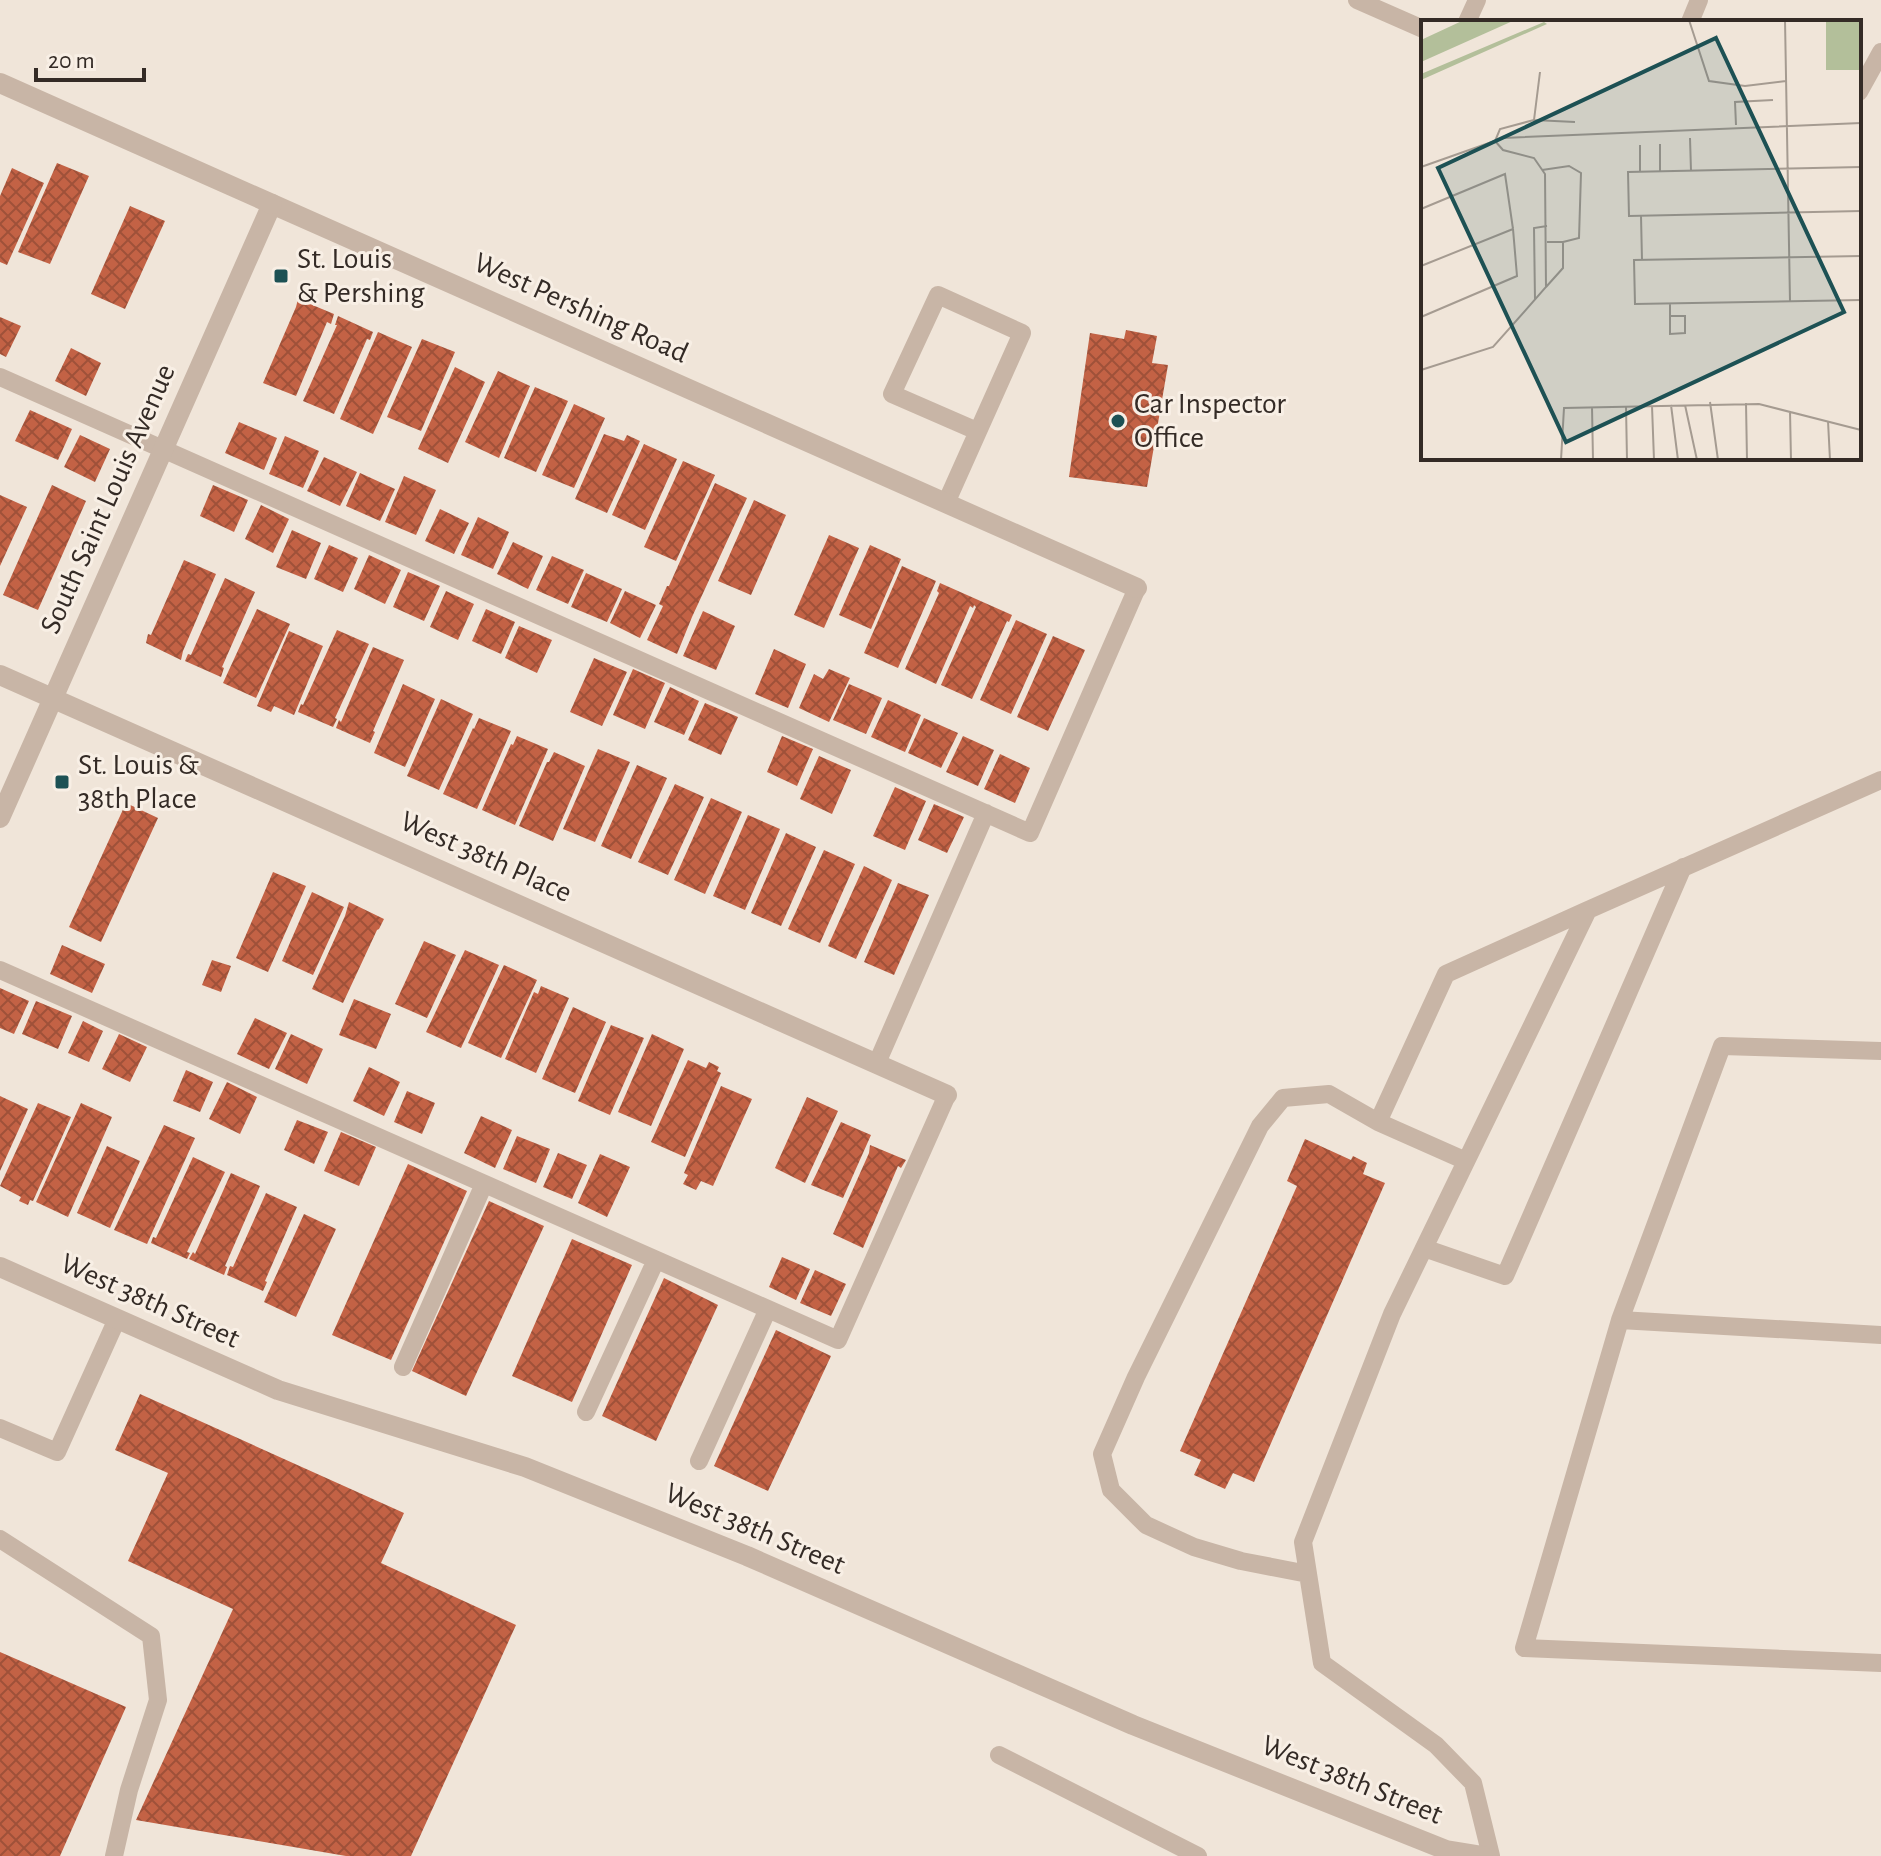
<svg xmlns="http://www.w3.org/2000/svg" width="1881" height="1856" font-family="'Alegreya Sans',sans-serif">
<defs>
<pattern id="building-cross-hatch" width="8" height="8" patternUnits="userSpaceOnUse" patternTransform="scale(2)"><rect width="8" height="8" fill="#c36245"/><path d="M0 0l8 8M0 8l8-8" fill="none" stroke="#9f5139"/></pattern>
</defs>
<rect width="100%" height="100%" fill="#f0e5d9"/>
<!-- building -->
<path fill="url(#building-cross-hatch)" d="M57 163 89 176 50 264 18 252Z
M12 168 44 183 7 265 0 262V196Z
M130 206 165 221 125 309 91 294Z
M298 299 334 314 331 324 327 322 296 396 263 383 296 307Z
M338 316 373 332 370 340 367 339 334 414 303 401 337 325H335Z
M0 317 21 326 6 357 0 354Z
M1126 330 1157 336 1152 363 1168 365 1147 487 1069 477 1090 333 1124 339Z
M378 332 412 347 373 434 340 419Z
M422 339 455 352 421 431 387 417Z
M71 348 101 363 86 396 55 381Z
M455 367 485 382 448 463 418 449Z
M498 371 530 386 499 458 465 442Z
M535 387 568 401 536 472 504 458Z
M574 404 605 418 574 488 542 475Z
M30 410 72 429 58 460 15 441Z
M239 422 277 438 264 470 225 453Z
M604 434 624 441 627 435 640 441 607 513 575 499Z
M80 435 110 449 95 482 64 467Z
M285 436 319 451 303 488 269 474Z
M644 444 677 459 645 530 612 515Z
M324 457 357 472 340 506 307 491Z
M683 461 715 475 676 561 644 547Z
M360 473 395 489 380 521 346 506Z
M404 476 436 490 416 535 385 522Z
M715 483 747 498 692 617 677 654 647 640 663 606 659 604 667 586H669Z
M52 485 86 501 38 610 3 595Z
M213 485 248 500 234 532 200 516Z
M0 495 27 507 0 566Z
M754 500 786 515 751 595 718 581Z
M261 505 289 519 273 553 245 539Z
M440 509 469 523 454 554 425 541Z
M478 517 509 532 493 569 461 555Z
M292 530 321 543 306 579 276 567Z
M829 535 859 548 824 628 794 615Z
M513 542 543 556 528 589 497 574Z
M329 545 358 558 343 592 314 579Z
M870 545 901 559 871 629 839 615Z
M369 555 401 570 385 604 354 589Z
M552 556 584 570 568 604 536 590Z
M184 560 216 574 183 651 181 660 146 643 148 634 151 635Z
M902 566 936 581 898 668 864 653Z
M408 572 440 586 424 621 393 607Z
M586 573 622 589 607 622 571 607Z
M225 578 255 592 222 667 224 668 221 677 185 661 188 654 191 655Z
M940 583 1012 615 1009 622 1007 621 972 699 941 685 976 607 974 605 973 608 970 606 936 684 905 669 939 593 937 591Z
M446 591 474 604 458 640 430 627Z
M625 591 656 605 640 638 610 623Z
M257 609 290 624 256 698 223 683Z
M486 609 515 622 501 654 472 641Z
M703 611 735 626 716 670 683 656Z
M1016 620 1047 634 1011 714 980 700Z
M519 626 552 640 537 673 505 658Z
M337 630 369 644 335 718 337 719 333 727 298 712 301 704 303 705Z
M289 631 323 646 294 715 274 706 271 712 257 706Z
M1053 636 1085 650 1048 731 1017 717Z
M373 647 404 660 373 731 375 732 370 743 336 728 339 720 341 722Z
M774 649 806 664 788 708 755 694Z
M594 658 627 672 602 726 570 712Z
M633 669 665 683 645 729 613 715Z
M829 669 850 678 829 722 799 708 814 674 823 679Z
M403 684 435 699 405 767 374 753Z
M849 684 882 698 866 734 833 720Z
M670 687 699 701 684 735 654 722Z
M441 699 473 714 439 790 407 776Z
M888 700 921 715 905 752 871 737Z
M705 703 738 717 721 755 688 740Z
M479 718 511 731 477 809 443 794 473 728 474 729Z
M924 718 958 733 941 768 908 753Z
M517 736 548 749 515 825 482 810 511 744 513 745Z
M782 736 813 749 797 786 767 772Z
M963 736 994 750 978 786 946 772Z
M598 749 630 762 595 842 563 829Z
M554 752 585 766 553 841 519 826 547 762H549Z
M1000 754 1030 768 1015 803 984 789Z
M819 756 851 770 832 814 800 799Z
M637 765 667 778 631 859 601 846Z
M675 784 704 797 668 875 638 862Z
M895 787 926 801 905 850 873 836Z
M711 798 742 812 705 894 674 880Z
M126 803 158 818 101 942 69 927Z
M934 804 964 817 947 853 918 840Z
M748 815 780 829 745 910 713 896Z
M786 833 816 847 781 926 751 913Z
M824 850 855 864 820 943 788 929Z
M864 866 892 880 856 959 828 946Z
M273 872 306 886 268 972 236 958Z
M898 883 929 895 894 975 864 962Z
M312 892 344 907 313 975 282 961Z
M349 902 384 919 379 929 377 930 343 1003 312 989 345 916Z
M424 941 456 955 427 1018 395 1004Z
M62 945 105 964 92 993 50 974Z
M465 950 499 965 461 1048 426 1032Z
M212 960 231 966 221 992 202 985Z
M504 965 537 980 501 1058 468 1043Z
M541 986 569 998 536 1073 505 1059 534 992 538 994Z
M0 988 29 1001 14 1034 0 1028Z
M354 999 391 1014 376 1049 339 1035Z
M36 1001 72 1016 58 1049 22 1034Z
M573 1007 606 1022 575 1093 542 1079Z
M255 1018 287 1033 269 1069 237 1054Z
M83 1021 103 1031 89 1062 68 1053Z
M611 1025 644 1038 610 1115 578 1101Z
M119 1034 147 1047 130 1082 102 1069Z
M291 1034 323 1049 307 1084 275 1069Z
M652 1034 684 1049 651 1126 618 1112Z
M688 1060 706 1068 709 1062 719 1067 717 1071 721 1073 685 1157 651 1142Z
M369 1067 400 1082 384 1116 353 1101Z
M186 1070 213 1082 200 1112 173 1101Z
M227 1082 257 1097 240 1134 209 1119Z
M721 1086 752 1099 713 1186 701 1181 696 1190 683 1184 688 1175 684 1173Z
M407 1091 435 1103 422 1134 394 1122Z
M0 1096 28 1109 0 1171Z
M807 1097 838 1111 805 1183 775 1168Z
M38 1103 71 1117 33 1201 30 1200 28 1205 19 1201 21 1197 0 1186Z
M81 1103 112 1117 68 1217 36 1202Z
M481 1116 512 1130 495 1168 464 1153Z
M297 1120 328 1132 314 1164 284 1150Z
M841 1122 871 1135 843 1198 811 1185Z
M164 1125 195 1138 147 1244 114 1230Z
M341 1132 376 1147 359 1186 324 1171Z
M517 1136 550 1149 536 1183 503 1169Z
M1305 1139 1351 1160 1353 1156 1367 1163 1363 1174 1385 1183 1254 1482 1233 1473 1225 1489 1194 1475 1201 1460 1180 1451 1297 1186 1287 1181Z
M870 1145 906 1160 901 1168 898 1166 863 1248 833 1234 869 1153Z
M107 1146 140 1161 110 1228 77 1213Z
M558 1153 587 1165 572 1199 543 1187Z
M600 1154 630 1167 607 1217 578 1203Z
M193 1157 225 1172 187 1252 190 1253 187 1259 151 1243 153 1237 156 1238Z
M408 1164 467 1191 391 1360 332 1335Z
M231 1173 260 1186 225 1266 227 1267 224 1275 189 1259 193 1252 195 1254Z
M266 1193 297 1207 265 1281 267 1282 263 1291 227 1275 230 1266 233 1267Z
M489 1201 544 1226 466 1396 412 1371Z
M304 1214 336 1229 296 1317 264 1302Z
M572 1239 632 1265 572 1402 512 1376Z
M782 1257 810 1269 796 1300 769 1287Z
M815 1270 846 1284 831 1316 800 1303Z
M664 1278 718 1305 656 1441 602 1416Z
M776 1330 831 1356 768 1491 714 1466Z
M140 1394 404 1513 381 1563 516 1625 411 1856H346L136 1820 233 1609 128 1561 168 1473 115 1450Z
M0 1652 126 1707 60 1856H0Z"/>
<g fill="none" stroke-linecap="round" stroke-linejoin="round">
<!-- service -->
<path stroke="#c8b5a6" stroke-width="18" d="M1357 0 1423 29
M1467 22 1477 0
M1690 22 1699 0
M1859 92 1881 52
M0 377 1030 833 1137 588
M946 503 1022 333 938 295 892 394 977 431
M0 970 838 1340 947 1095
M1881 1051 1722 1046 1620 1320 1881 1335
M877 1063 986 813
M1466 1161 1378 1122 1446 974 1588 910
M1424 1248 1505 1276 1683 867
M1620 1320 1524 1648 1881 1663
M403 1367 484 1184
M586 1412 656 1260
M0 1428 57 1452 117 1319
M699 1461 768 1309
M0 1539 151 1636 158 1700 129 1790 114 1856
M1308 1574 1241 1561 1194 1547 1146 1525 1111 1490 1102 1454 1136 1377 1260 1126 1283 1098 1329 1094 1378 1122
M999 1755 1198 1856
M1491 1856 1473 1783 1436 1745 1322 1663 1303 1542 1392 1314 1588 910 1881 780"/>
<!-- minor -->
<path stroke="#c8b5a6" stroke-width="20" d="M0 675 947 1095
M0 818 272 204 1137 588
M0 1267 278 1390 525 1467 747 1556 1133 1725 1446 1850 1483 1856"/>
<!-- tertiary -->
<path stroke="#c8b5a6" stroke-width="20" d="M0 83 272 204"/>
</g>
<!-- markers -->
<g fill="#1d5154" stroke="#f8efe5" stroke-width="3">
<rect x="273" y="268" width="16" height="16" rx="4"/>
<circle cx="1118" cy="421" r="8"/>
<rect x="54" y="774" width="16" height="16" rx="4"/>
</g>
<g text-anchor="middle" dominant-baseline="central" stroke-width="6" stroke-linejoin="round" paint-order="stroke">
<!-- poi labels -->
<g font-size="30" fill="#342b26" stroke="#f8efe5" text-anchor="start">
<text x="297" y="259">St. Louis<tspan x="297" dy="34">&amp; Pershing</tspan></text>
<text x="1134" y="404">Car Inspector<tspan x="1134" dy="34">Office</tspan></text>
<text x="78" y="765">St. Louis &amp;<tspan x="78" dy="34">38th Place</tspan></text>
</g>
<!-- street labels -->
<g font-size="30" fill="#342b26" stroke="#f8efe5">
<text transform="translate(581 308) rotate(24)">West Pershing Road</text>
<text transform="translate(108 499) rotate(-66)">South Saint Louis Avenue</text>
<text transform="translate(486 857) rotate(24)">West 38th Place</text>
<text transform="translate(150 1301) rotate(24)">West 38th Street</text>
<text transform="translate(755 1529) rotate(23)">West 38th Street</text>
<text transform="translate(1352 1780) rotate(22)">West 38th Street</text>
</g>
</g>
<!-- overview -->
<g transform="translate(1421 20)">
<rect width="440" height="440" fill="#f0e5d9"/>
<path d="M43 0H94L0 42V20ZM405 0H440V50H405ZM123 2 126 4 0 60V54Z" fill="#b3bf9a"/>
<path fill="none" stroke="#a59b91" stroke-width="2" d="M268 0 288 61 324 66 365 61M364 0 369 281M113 100 154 102M315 105 314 82 352 80M269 118 270 151M239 124V151M219 125V152M0 147 82 118 440 103M440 147 207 152 208 196 440 191M121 150 148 146 160 153 158 218 142 222M0 189 84 154 92 209M220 196 221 240M440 236 213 240 214 284 440 280M0 246 92 209 96 256 0 297M125 267 142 248V222H126M114 280 113 208 126 206M249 283V314L264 313V296H249M0 350 72 327 125 267 124 154 113 138 82 130 74 121 79 109 113 100 119 52M289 382 297 440M325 383 326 440M250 385 257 440M264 385 276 440M205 386 206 440M231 386 233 440M171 387 172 440M369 391 370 440M407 401 409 440M140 440 143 388 338 384 440 410"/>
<path fill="#1d5154" fill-opacity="0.15" stroke="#1d5154" stroke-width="4" d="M295 18 423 292 145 422 17 148Z"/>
<rect width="440" height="440" fill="none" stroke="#342b26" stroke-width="4"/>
</g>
<!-- scale -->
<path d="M36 68v12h108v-12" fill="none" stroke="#342b26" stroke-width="4"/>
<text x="48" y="68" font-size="24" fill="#342b26" stroke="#f8efe5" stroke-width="6" paint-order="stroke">20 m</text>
</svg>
